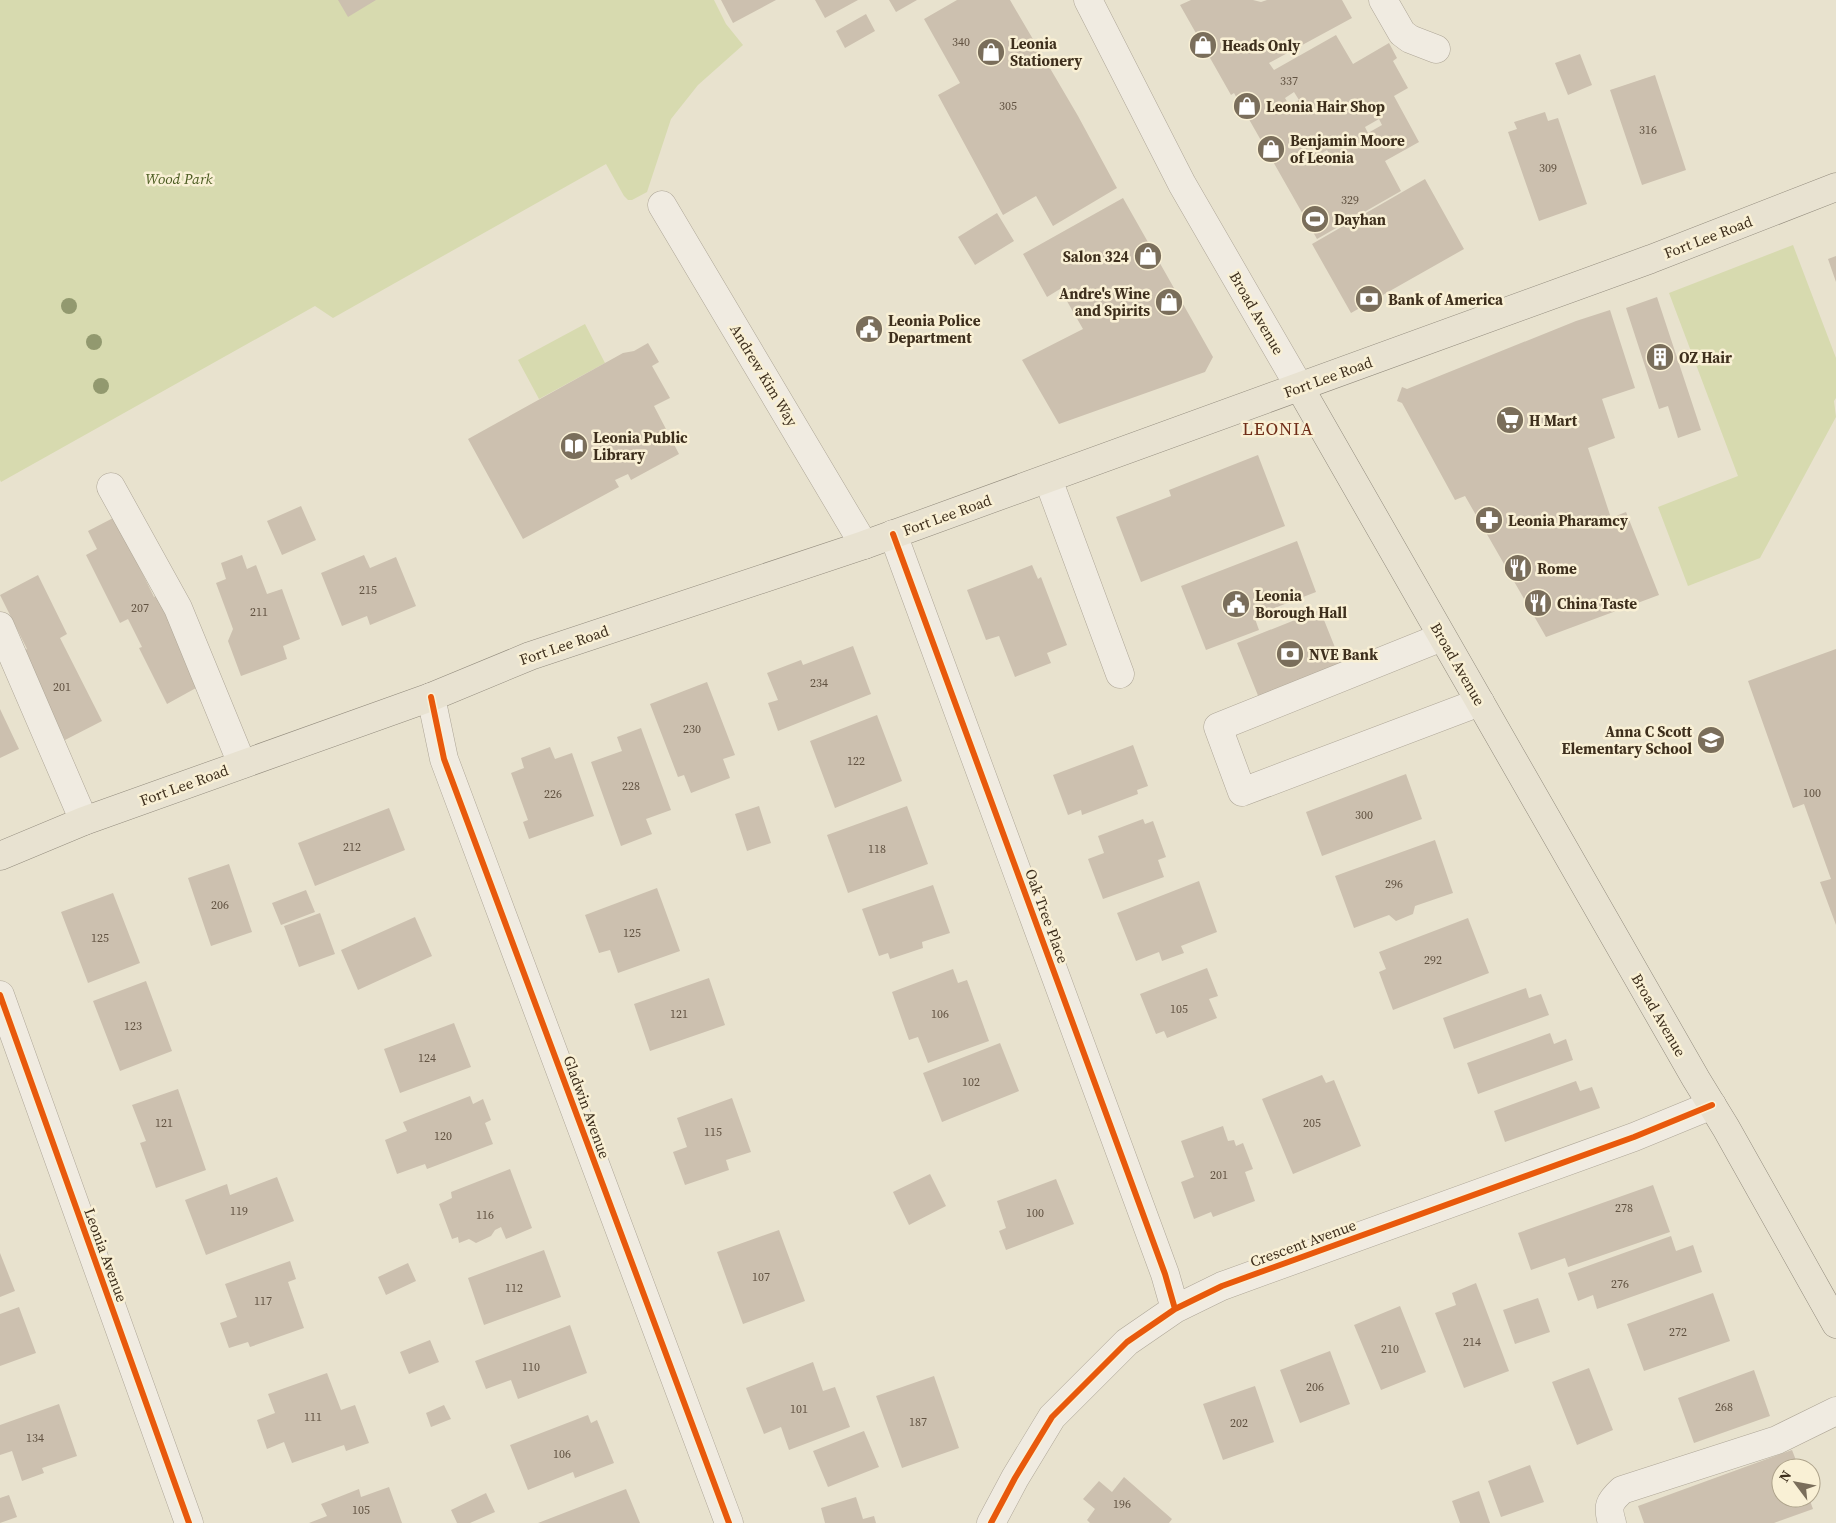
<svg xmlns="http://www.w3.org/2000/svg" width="1836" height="1523" font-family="'Source Serif 4',serif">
<rect width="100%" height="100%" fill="#e8e2ce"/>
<!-- green -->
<path fill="#d7daaf" d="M0 0H714L726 24 743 45 698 85 671 119 647 192 632 200H628L624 196 606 164 333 318 315 306 1 482 0 480Z
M1793 245 1836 358V398L1834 401 1836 417 1760 558 1688 586 1658 507 1738 476 1669 293Z
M585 324 605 363 539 399 518 360Z"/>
<!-- building -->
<path fill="#ccc0af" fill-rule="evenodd" d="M338 0H376L348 17Z
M721 0H776L733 23Z
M815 0H858L825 18Z
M889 0H917L896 12Z
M957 0H1010L1078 116 1117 188 1053 226 1036 196 1003 215 938 95 960 83 924 19Z
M1191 0H1253L1261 2 1267 0H1342L1352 18 1269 63 1274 70 1336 35 1353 64 1389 43 1397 58 1393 61 1408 88 1394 96 1419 142 1385 161 1401 191 1317 239 1234 93 1231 95 1180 5ZM1294 92 1299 100 1289 105 1285 98ZM1379 119 1382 125 1368 133 1365 127ZM1327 150 1332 158 1322 164 1317 156Z
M866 14 875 31 845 48 836 31Z
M1580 54 1592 85 1568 95 1555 63Z
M1655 75 1686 170 1642 185 1610 90Z
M1545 112 1548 121 1558 118 1587 204 1539 221 1508 132 1517 129 1514 122Z
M1425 179 1464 249 1351 313 1312 244Z
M1123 198 1213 357 1205 372 1059 424 1022 360 1083 329 1060 289 1047 297 1023 254Z
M997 213 1014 241 975 265 958 237Z
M1836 256V282L1828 259Z
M1657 297 1701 430 1678 438 1668 406 1659 409 1626 308Z
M1610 310 1635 388 1602 399 1615 438 1588 448 1611 518 1626 512 1659 595 1546 637 1465 496 1455 500 1402 403 1397 401 1402 387 1407 389 1576 321Z
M648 343 659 362 652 366 670 398 654 406 679 454 631 480 628 474 615 480 619 487 523 539 468 439 614 358 623 353 634 351Z
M1258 455 1285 526 1141 582 1116 517 1171 496 1169 490Z
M301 506 316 540 282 555 267 521Z
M115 517 154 597 160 593 205 683 167 704 139 648 142 647 128 619 120 623 86 555 97 549 88 531Z
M1297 541 1316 592 1254 616 1259 630 1206 650 1181 586Z
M242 555 247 569 256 565 267 594 282 589 300 639 283 646 287 659 241 676 228 641 233 629 216 583 226 579 221 563Z
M364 555 370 568 396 557 416 606 370 625 367 616 342 626 321 573Z
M1032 565 1038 579 1041 577 1067 645 1047 653 1051 663 1015 677 999 636 986 640 967 590Z
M38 575 67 634 60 638 102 721 65 740 21 652 27 649 0 595Z
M1320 610 1342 665 1259 698 1237 643Z
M853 646 871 694 778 731 768 703 778 700 767 673 801 660 803 665Z
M1836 649V925L1820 882 1831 879 1804 804 1793 808 1748 681Z
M707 682 735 755 723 759 730 778 691 793 684 775 678 777 650 704Z
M0 709 19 749 0 758Z
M877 715 902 781 835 808 810 741Z
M641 728 671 810 646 819 652 834 621 846 591 762 622 751 617 737Z
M1133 745 1148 786 1137 790 1138 794 1082 815 1081 810 1068 815 1053 775Z
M550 747 555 759 572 753 594 816 529 839 523 822 528 820 511 773 524 768 521 758Z
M1406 774 1422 819 1322 856 1306 812Z
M759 806 771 843 747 851 735 814Z
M907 806 928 864 848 893 827 835Z
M389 808 405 850 315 886 298 843Z
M1143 819 1145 824 1153 821 1166 857 1158 860 1164 877 1103 899 1088 859 1104 853 1098 836Z
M1435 840 1453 893 1415 906 1413 914 1396 921 1389 915 1354 928 1335 876Z
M229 864 252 932 211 946 188 878Z
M1199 881 1217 932 1181 946 1184 953 1162 961 1159 952 1136 961 1117 913Z
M933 885 950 933 922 942 923 948 890 959 888 953 879 956 862 909Z
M657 888 680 951 618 973 610 950 599 953 585 915Z
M306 890 315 912 281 925 272 903Z
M113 893 140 963 88 983 61 912Z
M320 913 335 954 299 967 284 926Z
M415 917 432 956 358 990 341 950Z
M1468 918 1489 973 1393 1010 1379 972 1386 969 1379 952Z
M1207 968 1218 996 1209 999 1217 1018 1167 1038 1164 1031 1156 1034 1140 994Z
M953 969 958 983 967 980 989 1041 928 1063 918 1037 909 1040 892 992Z
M709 978 725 1025 650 1051 634 1004Z
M146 981 172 1051 120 1071 93 1001Z
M1526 988 1529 998 1541 994 1549 1015 1454 1049 1443 1018Z
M454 1023 471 1067 400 1093 384 1049Z
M1550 1033 1554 1044 1566 1039 1573 1060 1478 1094 1467 1063Z
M1000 1043 1019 1091 942 1122 923 1073Z
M1322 1075 1326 1083 1334 1080 1361 1146 1293 1174 1262 1099Z
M1576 1081 1580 1091 1592 1087 1600 1108 1505 1142 1494 1111Z
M178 1089 206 1170 156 1188 140 1143 146 1141 132 1105Z
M470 1096 473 1104 483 1099 491 1120 485 1123 493 1144 427 1169 425 1164 397 1174 385 1140 407 1131 403 1122Z
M732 1098 751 1152 726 1160 729 1170 685 1185 673 1152 687 1147 677 1118Z
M1223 1126 1228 1141 1234 1140 1236 1146 1243 1143 1253 1169 1245 1172 1255 1201 1213 1217 1211 1212 1194 1219 1181 1182 1194 1177 1181 1141Z
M510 1169 532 1228 506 1239 501 1227 495 1230 491 1236 476 1243 469 1239 459 1243 458 1237 452 1239 439 1204 452 1198 451 1192Z
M930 1174 946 1206 909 1225 893 1192Z
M277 1177 294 1221 206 1255 185 1200 227 1184 230 1195Z
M1056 1179 1074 1224 1006 1250 999 1231 1006 1228 997 1201Z
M1653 1185 1670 1232 1568 1267 1565 1258 1531 1270 1518 1233Z
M779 1230 805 1301 743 1324 717 1252Z
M1671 1236 1676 1251 1693 1245 1702 1272 1597 1309 1593 1295 1578 1301 1568 1273Z
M544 1250 561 1297 484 1325 468 1278Z
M0 1253 15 1291 0 1297Z
M290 1261 296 1279 288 1282 304 1328 250 1347 248 1342 229 1348 220 1323 237 1317 225 1284Z
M408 1263 416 1281 386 1295 378 1277Z
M1476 1283 1509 1371 1464 1388 1435 1313 1456 1305 1452 1293Z
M1713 1293 1730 1341 1644 1371 1627 1324Z
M1538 1298 1550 1332 1515 1344 1503 1310Z
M1400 1306 1426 1372 1381 1390 1354 1325Z
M19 1307 36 1353 0 1366V1314Z
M570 1325 587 1373 518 1399 511 1380 486 1389 475 1361Z
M430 1340 439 1362 409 1374 400 1352Z
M1330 1351 1350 1404 1300 1423 1280 1370Z
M813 1362 823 1391 835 1387 850 1427 789 1450 781 1427 764 1434 746 1388Z
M1589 1368 1613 1430 1577 1445 1552 1382Z
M1754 1370 1770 1416 1694 1443 1678 1398Z
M327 1373 341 1410 355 1405 369 1443 346 1451 344 1445 292 1463 284 1442 267 1449 257 1420 275 1413 268 1394Z
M934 1376 959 1448 902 1468 876 1396Z
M1255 1386 1274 1442 1223 1460 1203 1404Z
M59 1404 77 1456 42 1468 44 1473 22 1481 12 1451 0 1455V1425Z
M444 1405 451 1419 431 1427 426 1413Z
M588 1415 591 1423 597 1420 614 1463 575 1478 573 1472 528 1490 510 1445Z
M864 1431 879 1467 828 1487 813 1451Z
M1792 1450 1799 1468H1781V1498H1809L1813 1509 1774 1523H1644L1638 1506Z
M1530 1465 1544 1502 1501 1517 1488 1481Z
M1124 1477 1172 1519 1169 1523H1090L1087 1520 1095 1509 1083 1499 1099 1481 1112 1492Z
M389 1487 402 1523H309L327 1516 321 1504 359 1489 361 1497Z
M626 1489 640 1523H538Z
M1479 1491 1490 1523H1460L1452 1501Z
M486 1493 495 1512 470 1523H457L451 1510Z
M9 1495 17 1517 0 1523V1498Z
M856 1497 863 1519 874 1516 876 1523H825L821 1508Z"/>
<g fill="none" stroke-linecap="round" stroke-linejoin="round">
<defs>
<path id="minor" d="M1088 0 1182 184 1300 388
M1383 0 1402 33 1410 39 1436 49
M662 205 864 545
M1048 479 1120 674
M111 487 178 608 242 764
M893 534 1165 1274 1175 1309
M0 626 84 821
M1442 637 1218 727 1242 792 1480 702
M431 697 444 759 729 1523
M0 995 189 1523
M991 1523 1015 1478 1052 1417 1127 1342 1175 1309 1222 1286 1634 1137 1712 1105
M1612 1523C1607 1506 1609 1502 1622 1490L1777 1440 1836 1411"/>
<path id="major" d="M1300 388 1696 1079 1726 1128 1836 1324
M0 856 84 821 431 697 530 656 864 545 1651 259 1836 187"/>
</defs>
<!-- minor casing -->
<use href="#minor" stroke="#aea697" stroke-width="29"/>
<!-- major casing -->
<use href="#major" stroke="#938c7e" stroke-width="29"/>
<!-- minor -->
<use href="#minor" stroke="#f0ebe1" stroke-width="28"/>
<!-- major -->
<use href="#major" stroke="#e8e2d1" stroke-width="28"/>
<defs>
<path id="cycleway" d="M893 534 1165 1274 1175 1309
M431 697 444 759 729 1523
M0 995 189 1523
M991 1523 1015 1478 1052 1417 1127 1342 1175 1309 1222 1286 1634 1137 1712 1105"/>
</defs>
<!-- cycleway casing -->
<use href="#cycleway" stroke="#f9f0d5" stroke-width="9"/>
<!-- cycleway -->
<use href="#cycleway" stroke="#e8590c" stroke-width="6"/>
</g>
<!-- trees -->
<g fill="#92996f">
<circle cx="69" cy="306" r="8"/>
<circle cx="94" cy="342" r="8"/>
<circle cx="101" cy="386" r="8"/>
</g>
<!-- icons -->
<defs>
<symbol id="shop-disc" viewBox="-11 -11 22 22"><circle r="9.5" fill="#7a6e5b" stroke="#f9f0d5"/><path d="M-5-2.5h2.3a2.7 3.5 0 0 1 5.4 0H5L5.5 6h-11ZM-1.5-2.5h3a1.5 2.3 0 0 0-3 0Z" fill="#fff"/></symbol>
<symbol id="stadium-disc" viewBox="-11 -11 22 22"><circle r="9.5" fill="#7a6e5b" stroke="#f9f0d5"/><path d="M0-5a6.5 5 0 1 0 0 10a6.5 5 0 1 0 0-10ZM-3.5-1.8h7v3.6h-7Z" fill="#fff"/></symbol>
<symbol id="bank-disc" viewBox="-11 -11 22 22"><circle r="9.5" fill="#7a6e5b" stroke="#f9f0d5"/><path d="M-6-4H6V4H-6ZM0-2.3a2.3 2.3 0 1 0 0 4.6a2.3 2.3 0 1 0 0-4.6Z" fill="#fff"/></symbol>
<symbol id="civic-disc" viewBox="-11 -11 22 22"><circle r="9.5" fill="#7a6e5b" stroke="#f9f0d5"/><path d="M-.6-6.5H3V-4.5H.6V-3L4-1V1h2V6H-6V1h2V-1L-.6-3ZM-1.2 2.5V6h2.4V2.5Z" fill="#fff"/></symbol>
<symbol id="building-disc" viewBox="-11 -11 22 22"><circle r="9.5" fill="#7a6e5b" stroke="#f9f0d5"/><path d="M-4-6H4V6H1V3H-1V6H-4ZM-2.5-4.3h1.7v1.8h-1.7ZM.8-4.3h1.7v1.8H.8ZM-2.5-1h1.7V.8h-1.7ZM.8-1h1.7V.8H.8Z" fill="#fff"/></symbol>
<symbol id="supermarket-disc" viewBox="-11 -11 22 22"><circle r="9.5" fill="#7a6e5b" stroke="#f9f0d5"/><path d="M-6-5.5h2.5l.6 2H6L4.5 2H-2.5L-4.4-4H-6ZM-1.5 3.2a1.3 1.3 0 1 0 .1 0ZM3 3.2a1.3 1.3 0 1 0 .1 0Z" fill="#fff"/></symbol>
<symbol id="library-disc" viewBox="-11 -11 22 22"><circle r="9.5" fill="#7a6e5b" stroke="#f9f0d5"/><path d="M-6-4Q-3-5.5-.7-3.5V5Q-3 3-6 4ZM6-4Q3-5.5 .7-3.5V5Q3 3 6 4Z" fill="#fff"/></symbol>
<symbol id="pharmacy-disc" viewBox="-11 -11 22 22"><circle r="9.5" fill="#7a6e5b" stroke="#f9f0d5"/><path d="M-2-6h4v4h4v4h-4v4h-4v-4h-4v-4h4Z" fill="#fff"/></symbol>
<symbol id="restaurant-disc" viewBox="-11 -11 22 22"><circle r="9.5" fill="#7a6e5b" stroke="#f9f0d5"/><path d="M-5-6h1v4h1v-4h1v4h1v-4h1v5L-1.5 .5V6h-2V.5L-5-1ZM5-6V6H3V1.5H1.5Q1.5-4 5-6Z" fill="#fff"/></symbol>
<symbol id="school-disc" viewBox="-11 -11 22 22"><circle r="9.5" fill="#7a6e5b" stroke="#f9f0d5"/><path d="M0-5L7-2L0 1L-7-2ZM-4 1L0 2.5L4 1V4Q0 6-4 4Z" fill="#fff"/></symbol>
</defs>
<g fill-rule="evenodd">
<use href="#shop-disc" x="1187" y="29" width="32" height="32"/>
<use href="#shop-disc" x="975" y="36" width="32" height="32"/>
<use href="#shop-disc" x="1231" y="90" width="32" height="32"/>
<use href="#shop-disc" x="1255" y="133" width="32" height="32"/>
<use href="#stadium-disc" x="1299" y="203" width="32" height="32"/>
<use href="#shop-disc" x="1132" y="240" width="32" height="32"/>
<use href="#bank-disc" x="1353" y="283" width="32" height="32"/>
<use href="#shop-disc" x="1153" y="286" width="32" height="32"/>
<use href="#civic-disc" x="853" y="313" width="32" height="32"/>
<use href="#building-disc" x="1644" y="341" width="32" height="32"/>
<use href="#supermarket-disc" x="1494" y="404" width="32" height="32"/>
<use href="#library-disc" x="558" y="430" width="32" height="32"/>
<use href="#pharmacy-disc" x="1473" y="504" width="32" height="32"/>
<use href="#restaurant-disc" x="1502" y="552" width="32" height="32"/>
<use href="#restaurant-disc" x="1522" y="587" width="32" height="32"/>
<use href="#civic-disc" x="1220" y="588" width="32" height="32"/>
<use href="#bank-disc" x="1274" y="638" width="32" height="32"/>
<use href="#school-disc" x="1695" y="724" width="32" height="32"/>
</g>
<g text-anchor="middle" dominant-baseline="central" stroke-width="5" stroke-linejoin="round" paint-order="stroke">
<!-- number labels -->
<g font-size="12" fill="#625342">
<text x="961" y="42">340</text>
<text x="1289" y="81">337</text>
<text x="1008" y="106">305</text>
<text x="1648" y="130">316</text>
<text x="1548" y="168">309</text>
<text x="1350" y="200">329</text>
<text x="368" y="590">215</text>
<text x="140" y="608">207</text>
<text x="259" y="612">211</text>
<text x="819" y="683">234</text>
<text x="62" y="687">201</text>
<text x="692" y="729">230</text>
<text x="856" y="761">122</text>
<text x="631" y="786">228</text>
<text x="1812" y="793">100</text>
<text x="553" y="794">226</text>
<text x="1364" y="815">300</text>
<text x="352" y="847">212</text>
<text x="877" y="849">118</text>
<text x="1394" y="884">296</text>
<text x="220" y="905">206</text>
<text x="632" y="933">125</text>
<text x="100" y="938">125</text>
<text x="1433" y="960">292</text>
<text x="1179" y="1009">105</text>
<text x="679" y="1014">121</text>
<text x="940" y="1014">106</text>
<text x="133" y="1026">123</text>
<text x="427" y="1058">124</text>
<text x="971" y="1082">102</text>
<text x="164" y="1123">121</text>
<text x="1312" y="1123">205</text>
<text x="713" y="1132">115</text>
<text x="443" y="1136">120</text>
<text x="1219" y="1175">201</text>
<text x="1624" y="1208">278</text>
<text x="239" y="1211">119</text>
<text x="1035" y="1213">100</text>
<text x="485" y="1215">116</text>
<text x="761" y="1277">107</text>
<text x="1620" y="1284">276</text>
<text x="514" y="1288">112</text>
<text x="263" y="1301">117</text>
<text x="1678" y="1332">272</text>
<text x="1472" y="1342">214</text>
<text x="1390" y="1349">210</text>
<text x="531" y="1367">110</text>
<text x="1315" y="1387">206</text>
<text x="1724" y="1407">268</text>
<text x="799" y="1409">101</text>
<text x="313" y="1417">111</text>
<text x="918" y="1422">187</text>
<text x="1239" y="1423">202</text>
<text x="35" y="1438">134</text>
<text x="562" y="1454">106</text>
<text x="1122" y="1504">196</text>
<text x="361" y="1510">105</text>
</g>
<!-- poi labels -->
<g font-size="15" font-weight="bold" fill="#3e2f1d" stroke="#f9f0d5" text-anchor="start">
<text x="1010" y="43">Leonia<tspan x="1010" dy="17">Stationery</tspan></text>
<text x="1222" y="45">Heads Only</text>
<text x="1266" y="106">Leonia Hair Shop</text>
<text x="1290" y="140">Benjamin Moore<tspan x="1290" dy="17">of Leonia</tspan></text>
<text x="1334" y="219">Dayhan</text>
<text x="1129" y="256" text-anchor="end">Salon 324</text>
<text x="1150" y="293" text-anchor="end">Andre's Wine<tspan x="1150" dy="17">and Spirits</tspan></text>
<text x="1388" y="299">Bank of America</text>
<text x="888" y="320">Leonia Police<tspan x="888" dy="17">Department</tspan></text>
<text x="1679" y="357">OZ Hair</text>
<text x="1529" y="420">H Mart</text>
<text x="593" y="437">Leonia Public<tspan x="593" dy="17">Library</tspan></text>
<text x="1508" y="520">Leonia Pharamcy</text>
<text x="1537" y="568">Rome</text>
<text x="1255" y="595">Leonia<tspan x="1255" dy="17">Borough Hall</tspan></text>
<text x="1557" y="603">China Taste</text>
<text x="1309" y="654">NVE Bank</text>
<text x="1692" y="731" text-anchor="end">Anna C Scott<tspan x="1692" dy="17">Elementary School</tspan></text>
</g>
<!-- park labels -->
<g font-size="15" font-style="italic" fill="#4c5d22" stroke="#f9f0d5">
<text x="179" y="178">Wood Park</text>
</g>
<!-- street labels -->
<g font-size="15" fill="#3e2f1d" stroke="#f9f0d5">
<text transform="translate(1708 237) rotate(-21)">Fort Lee Road</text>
<text transform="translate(1257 313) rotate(60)">Broad Avenue</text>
<text transform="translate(764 375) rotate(59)">Andrew Kim Way</text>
<text transform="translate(1328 377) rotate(-20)">Fort Lee Road</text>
<text transform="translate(947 515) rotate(-20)">Fort Lee Road</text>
<text transform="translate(564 645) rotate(-19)">Fort Lee Road</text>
<text transform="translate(1458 664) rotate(60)">Broad Avenue</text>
<text transform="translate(184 785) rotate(-20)">Fort Lee Road</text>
<text transform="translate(1047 916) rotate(70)">Oak Tree Place</text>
<text transform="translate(1659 1015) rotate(60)">Broad Avenue</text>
<text transform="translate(587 1107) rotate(70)">Gladwin Avenue</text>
<text transform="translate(1303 1243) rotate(-20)">Crescent Avenue</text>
<text transform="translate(106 1255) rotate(70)">Leonia Avenue</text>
</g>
<!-- quarter labels -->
<g font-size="18" letter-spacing="1" fill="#702e18" stroke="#f9f0d5">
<text x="1278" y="428">LEONIA</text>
</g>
</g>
<!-- north arrow -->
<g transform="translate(1796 1483) rotate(302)"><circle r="24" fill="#f9f0d5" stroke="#aea38b"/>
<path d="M0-4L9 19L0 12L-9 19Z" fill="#7a6e5b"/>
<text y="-8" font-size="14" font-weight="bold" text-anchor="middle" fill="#3e2f1d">N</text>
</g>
</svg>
